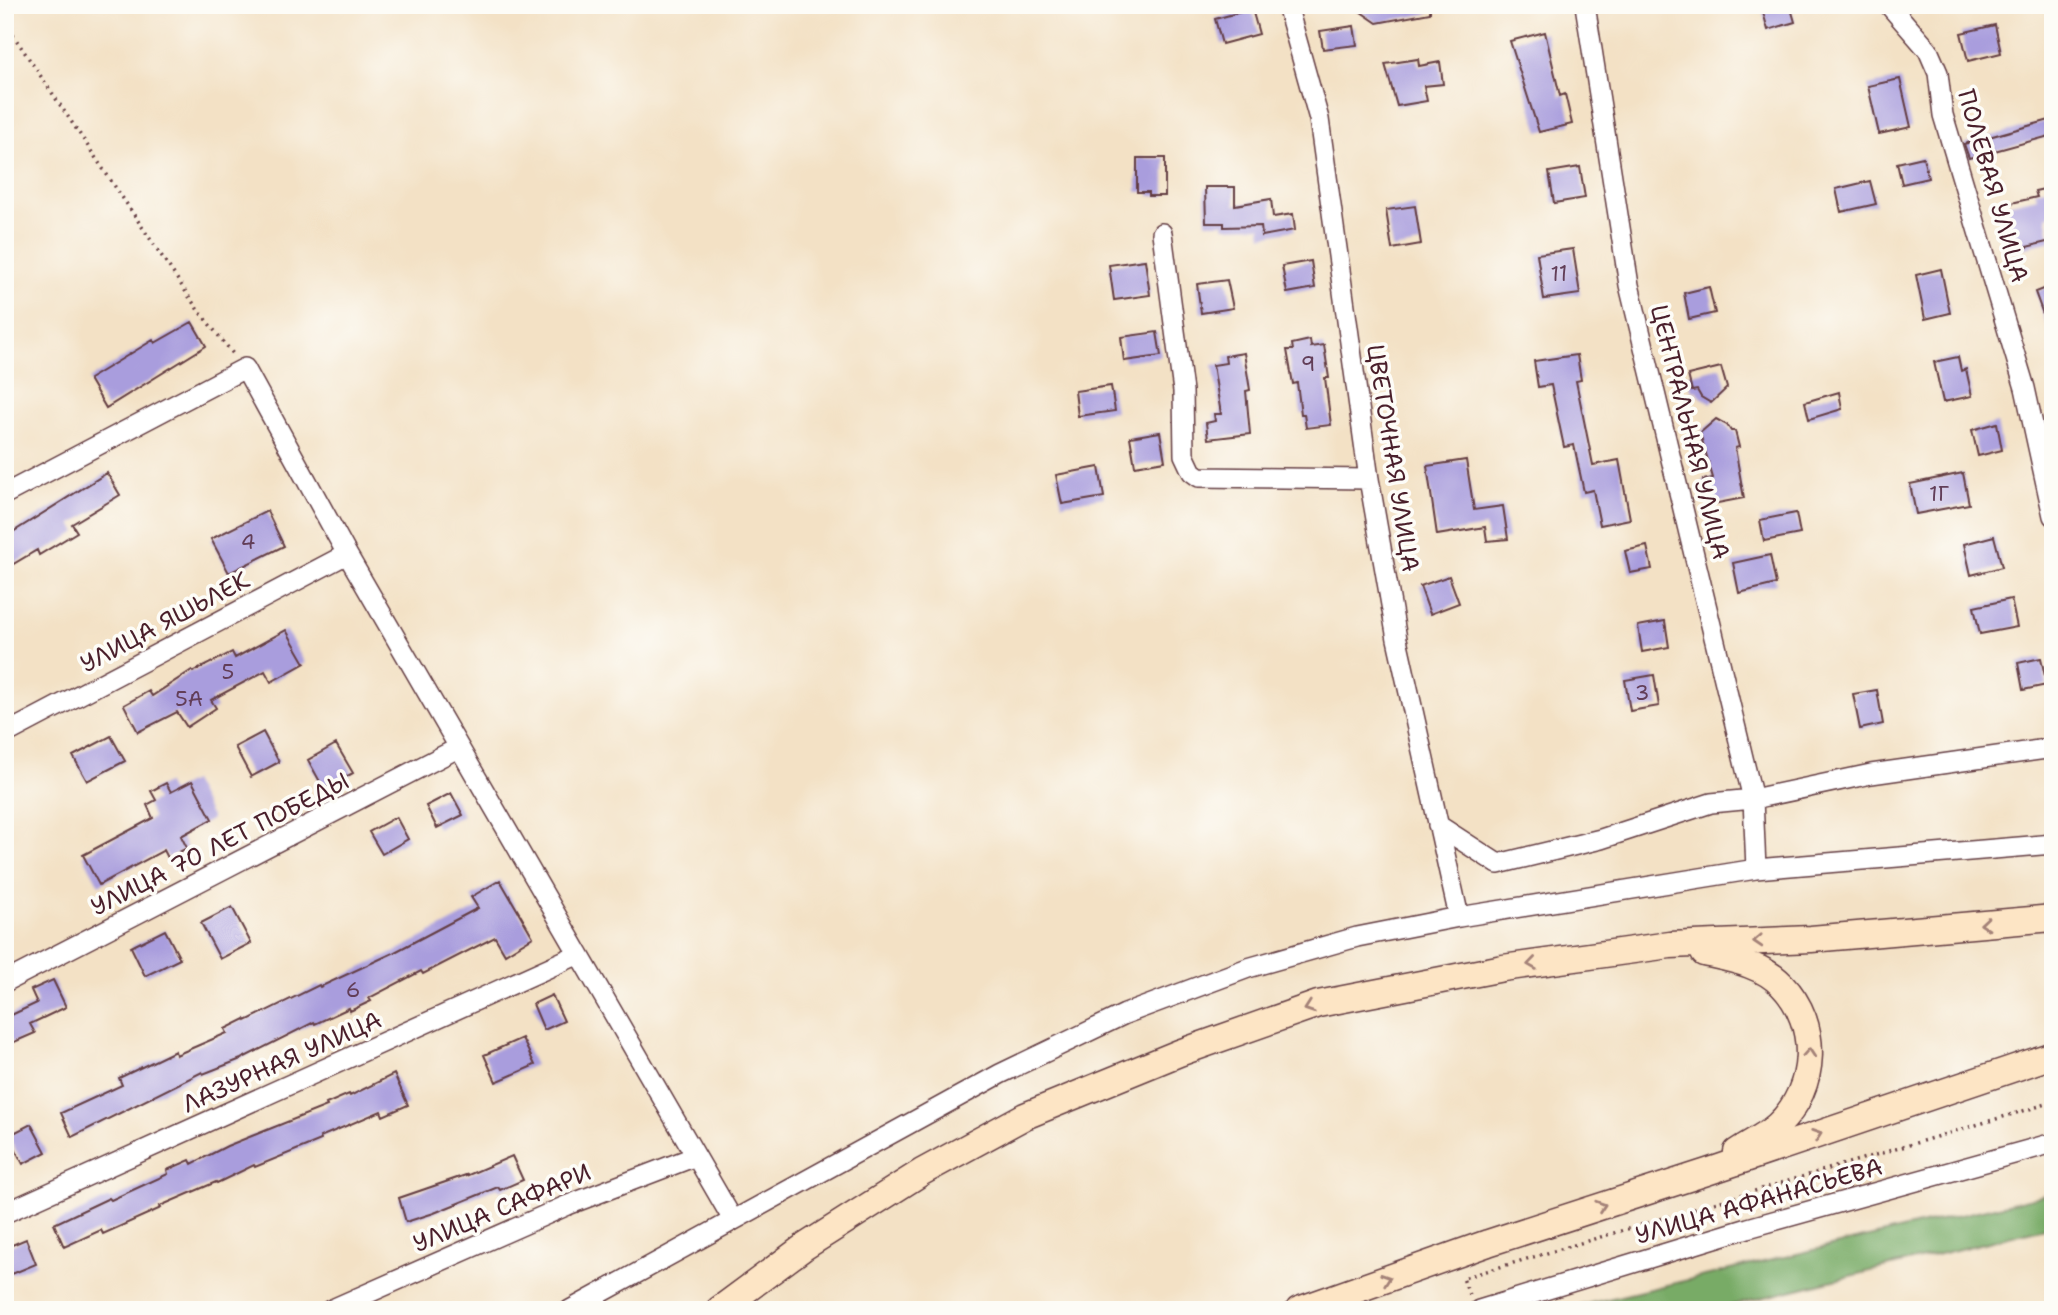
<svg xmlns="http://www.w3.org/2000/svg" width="2058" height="1315" font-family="'Shantell Sans',sans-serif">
<rect width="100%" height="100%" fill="#fdfcf7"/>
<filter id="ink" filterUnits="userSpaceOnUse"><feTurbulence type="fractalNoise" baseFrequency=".0143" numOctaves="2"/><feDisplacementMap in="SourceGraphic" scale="14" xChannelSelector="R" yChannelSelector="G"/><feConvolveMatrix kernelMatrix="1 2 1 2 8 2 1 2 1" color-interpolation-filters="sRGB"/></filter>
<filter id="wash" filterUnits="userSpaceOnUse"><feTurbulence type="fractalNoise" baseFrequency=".00686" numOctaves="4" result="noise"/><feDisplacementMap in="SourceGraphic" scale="28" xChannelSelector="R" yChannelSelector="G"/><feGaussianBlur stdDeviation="1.57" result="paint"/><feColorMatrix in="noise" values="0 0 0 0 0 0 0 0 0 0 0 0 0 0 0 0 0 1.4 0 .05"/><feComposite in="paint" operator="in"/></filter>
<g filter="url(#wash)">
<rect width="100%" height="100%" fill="#f3e1c5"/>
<!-- forest -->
<path fill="#78ab66" stroke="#616548" stroke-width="2" d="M2053 1193V1226L1713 1310H1562Z"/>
<g id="blocks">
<!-- building -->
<path fill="#a99ddd" d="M1351 5H1430V13L1377 23Z
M1761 5H1790L1795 22 1768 30Z
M1252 9 1259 34 1222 44 1215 19Z
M1995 25 2001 53 1968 61 1961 33Z
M1354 26 1357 45 1323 49 1320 31Z
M1545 32 1560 96 1565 94 1572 124 1539 132 1510 41Z
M1418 59 1419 66 1440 62 1443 84 1424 86 1427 101 1397 106 1385 64Z
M1900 79 1911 127 1879 134 1868 86Z
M2053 119V135L1969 158 1964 144Z
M1923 157 1928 178 1902 184 1897 163Z
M1137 158H1165V196H1149V192H1137Z
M1580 167 1585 198 1554 203 1549 172Z
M1870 181 1876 204 1841 212 1836 189Z
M1205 187H1235V205L1271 199 1273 217 1293 214 1295 230 1262 236 1261 226 1224 227V223H1206Z
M2053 187V215L2046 216 2051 241 2014 250 2003 205 2037 197 2035 191Z
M1415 206 1421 244 1392 249 1386 210Z
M1573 249 1580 294 1544 299 1537 254Z
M1145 260 1150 295 1114 300 1109 265Z
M1311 261 1315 288 1287 293 1282 266Z
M1941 269 1950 313 1925 319 1916 275Z
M1227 280 1233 308 1201 313 1197 284Z
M2053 285V336H2051L2035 292Z
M1709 287 1715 313 1689 319 1684 293Z
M192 322 206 346 106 408 89 379 153 340 155 343Z
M1157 332 1161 356 1124 361 1121 337Z
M1310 340 1311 347 1324 345 1329 378H1325L1331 425 1306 428 1304 414H1301L1297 383 1293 384 1287 350H1293L1292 344Z
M1244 353 1250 390 1246 391 1250 434 1208 439 1206 423 1215 421 1214 414H1221L1213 365 1226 363 1225 356Z
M1577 355 1581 380 1576 381 1593 465 1619 460 1630 519 1600 525 1593 490 1584 492 1574 445 1564 447 1551 385 1538 387 1534 361Z
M1958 357 1961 371 1966 369 1972 396 1943 402 1934 362Z
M1721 367 1727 388 1711 403 1701 397 1697 390 1692 391 1688 375Z
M1111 386 1115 411 1078 416 1075 391Z
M1839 392 1842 409 1809 419 1805 402Z
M1716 419 1727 425 1731 431H1735L1739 447 1735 448 1744 498 1707 505 1703 480 1713 478 1700 433Z
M1997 423 2002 450 1978 456 1972 430Z
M1160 432 1165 461 1135 466 1130 437Z
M1466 460 1474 510 1503 506 1508 539 1487 541 1485 527 1437 535 1427 466Z
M1099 467 1104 497 1062 504 1056 475Z
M107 473 120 495 72 524 77 532 39 555 37 550 5 569V537Z
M1963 473 1969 504 1916 514 1910 484Z
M267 511 284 546 229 573 211 539Z
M1796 513 1800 534 1764 541 1760 520Z
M1994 536 2002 567 1971 575 1964 544Z
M1647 546 1652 569 1630 573 1625 551Z
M1770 555 1776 584 1739 593 1733 563Z
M1449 576 1459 603 1430 614 1420 586Z
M2011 599 2017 627 1980 634 1974 607Z
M1665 621 1669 647 1642 652 1638 626Z
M286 630 305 663 271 682 265 671 211 700 216 708 187 727 177 712 138 732 124 705 149 691 152 696 192 670 193 672 232 652 235 658Z
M2041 658 2047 685 2023 690 2018 663Z
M1654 675 1659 706 1630 711 1625 680Z
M1877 690 1883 724 1860 729 1853 694Z
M263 732 279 762 251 777 235 747Z
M111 736 125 761 87 781 73 756Z
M336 744 353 773 324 789 308 760Z
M192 781 212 819 181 836 187 848 168 858 164 850 99 885 83 855 153 818 147 805 156 800 151 791 166 783 171 792Z
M451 793 463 815 437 828 426 806Z
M396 817 408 839 382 854 369 832Z
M500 880 533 937 505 954 495 937 423 974 421 971 369 998 371 1001 350 1011 349 1008 315 1024 314 1022 241 1059 203 1074 202 1072 72 1137 61 1113 122 1085 119 1078 175 1051 176 1055 227 1033 225 1029 245 1019 246 1021 319 985 320 987 393 953 478 908 471 897Z
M232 907 251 943 220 959 201 923Z
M165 930 180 959 145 976 131 947Z
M53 980 66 1007 30 1024 35 1033 12 1043 5 1029V1018L37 1003 31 990Z
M552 995 564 1021 544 1030 533 1004Z
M522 1038 535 1065 496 1082 484 1055Z
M394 1074 408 1105 383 1116 381 1111 320 1137 321 1140 255 1167 254 1165 217 1183 216 1182 160 1206 161 1208 103 1234 101 1230 64 1247 54 1224 109 1198 111 1200 168 1174 167 1170 190 1160 192 1164 227 1146 327 1106 326 1104 349 1094 350 1096Z
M31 1124 46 1152 23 1164 8 1136Z
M512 1156 523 1180 500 1190 498 1187 434 1213 406 1222 399 1198 466 1175V1176Z
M26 1239 36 1264 12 1274 5 1258V1248Z"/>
</g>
</g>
<g filter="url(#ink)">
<use href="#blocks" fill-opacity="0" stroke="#633c42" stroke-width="2"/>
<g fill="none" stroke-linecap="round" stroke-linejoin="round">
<defs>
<path id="minor" d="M1287 5 1319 119 1369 479 1397 639 1459 917
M1585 5 1629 285 1753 799 1756 869
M1889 5 1928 50 1938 73 1943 115 2025 388 2053 516
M1162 233 1183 391 1184 455 1192 472 1199 477 1369 479
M5 494 245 368 347 554 733 1220
M5 734 347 554
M1438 825 1498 864 1601 839 1711 803 1753 799 1871 774 2053 748
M5 982 458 748
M5 1213 579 954
M330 1310 568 1205 696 1156
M570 1310 1000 1074 1125 1014 1248 968 1357 937 1459 917 1756 869 2053 844
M1479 1310 1748 1228 2053 1143"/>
<path id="secondary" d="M1704 953C1731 959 1762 964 1782 985 1820 1024 1817 1088 1778 1125 1766 1136 1750 1143 1737 1152
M719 1310 804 1247 922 1172 1025 1116 1179 1053 1318 1004 1503 968 1670 945 1811 939 2053 918
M1299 1310 1488 1243 1707 1172 2053 1055"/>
</defs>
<!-- minor casing -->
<use href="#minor" stroke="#633c42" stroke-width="22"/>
<!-- secondary casing -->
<use href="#secondary" stroke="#633c42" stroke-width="29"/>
<!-- path -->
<path stroke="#633c42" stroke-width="3.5" stroke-dasharray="2 5" stroke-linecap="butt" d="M5 23 198 310 234 355
M1469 1295 1463 1278 2053 1102"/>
<!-- minor -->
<use href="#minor" stroke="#fff" stroke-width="19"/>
<!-- secondary -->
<use href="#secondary" stroke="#fde5c5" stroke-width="26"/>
</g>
<!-- one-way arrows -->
<defs><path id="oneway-chevron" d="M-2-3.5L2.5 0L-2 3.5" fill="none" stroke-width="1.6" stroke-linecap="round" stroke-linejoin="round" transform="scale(1.75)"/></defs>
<g stroke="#a48278">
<use href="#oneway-chevron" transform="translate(1985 924) rotate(175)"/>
<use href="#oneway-chevron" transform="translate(1758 941) rotate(177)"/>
<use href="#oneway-chevron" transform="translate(1532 964) rotate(172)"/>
<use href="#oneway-chevron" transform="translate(1309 1008) rotate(161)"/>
<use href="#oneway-chevron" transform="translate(1809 1053) rotate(-86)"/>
<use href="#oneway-chevron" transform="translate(1817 1135) rotate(-19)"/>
<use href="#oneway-chevron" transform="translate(1601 1206) rotate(-18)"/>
<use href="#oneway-chevron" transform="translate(1386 1279) rotate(-19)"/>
</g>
</g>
<g text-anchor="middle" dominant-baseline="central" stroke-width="7" stroke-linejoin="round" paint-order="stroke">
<!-- number labels -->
<g font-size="21" fill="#623e58">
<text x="1559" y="274">11</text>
<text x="1308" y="364">9</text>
<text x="1939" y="494">1Г</text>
<text x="248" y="542">4</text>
<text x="228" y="672">5</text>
<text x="1642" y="693">3</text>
<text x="189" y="699">5А</text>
<text x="353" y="990">6</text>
</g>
<!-- street labels -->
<g font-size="24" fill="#4a1f2b" stroke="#fdfcf7">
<text transform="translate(1993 186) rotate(74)">ПОЛЕВАЯ УЛИЦА</text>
<text transform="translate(1690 432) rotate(76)">ЦЕНТРАЛЬНАЯ УЛИЦА</text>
<text transform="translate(1393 458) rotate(81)">ЦВЕТОЧНАЯ УЛИЦА</text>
<text transform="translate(165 622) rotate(-28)">УЛИЦА ЯШЬЛЕК</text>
<text transform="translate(220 844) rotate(-27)">УЛИЦА 70 ЛЕТ ПОБЕДЫ</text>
<text transform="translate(282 1062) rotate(-24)">ЛАЗУРНАЯ УЛИЦА</text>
<text transform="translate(1759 1201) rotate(-16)">УЛИЦА АФАНАСЬЕВА</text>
<text transform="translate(502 1208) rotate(-23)">УЛИЦА САФАРИ</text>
</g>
</g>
<!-- margin -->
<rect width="2058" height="1315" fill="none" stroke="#fdfcf7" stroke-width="28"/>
</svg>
